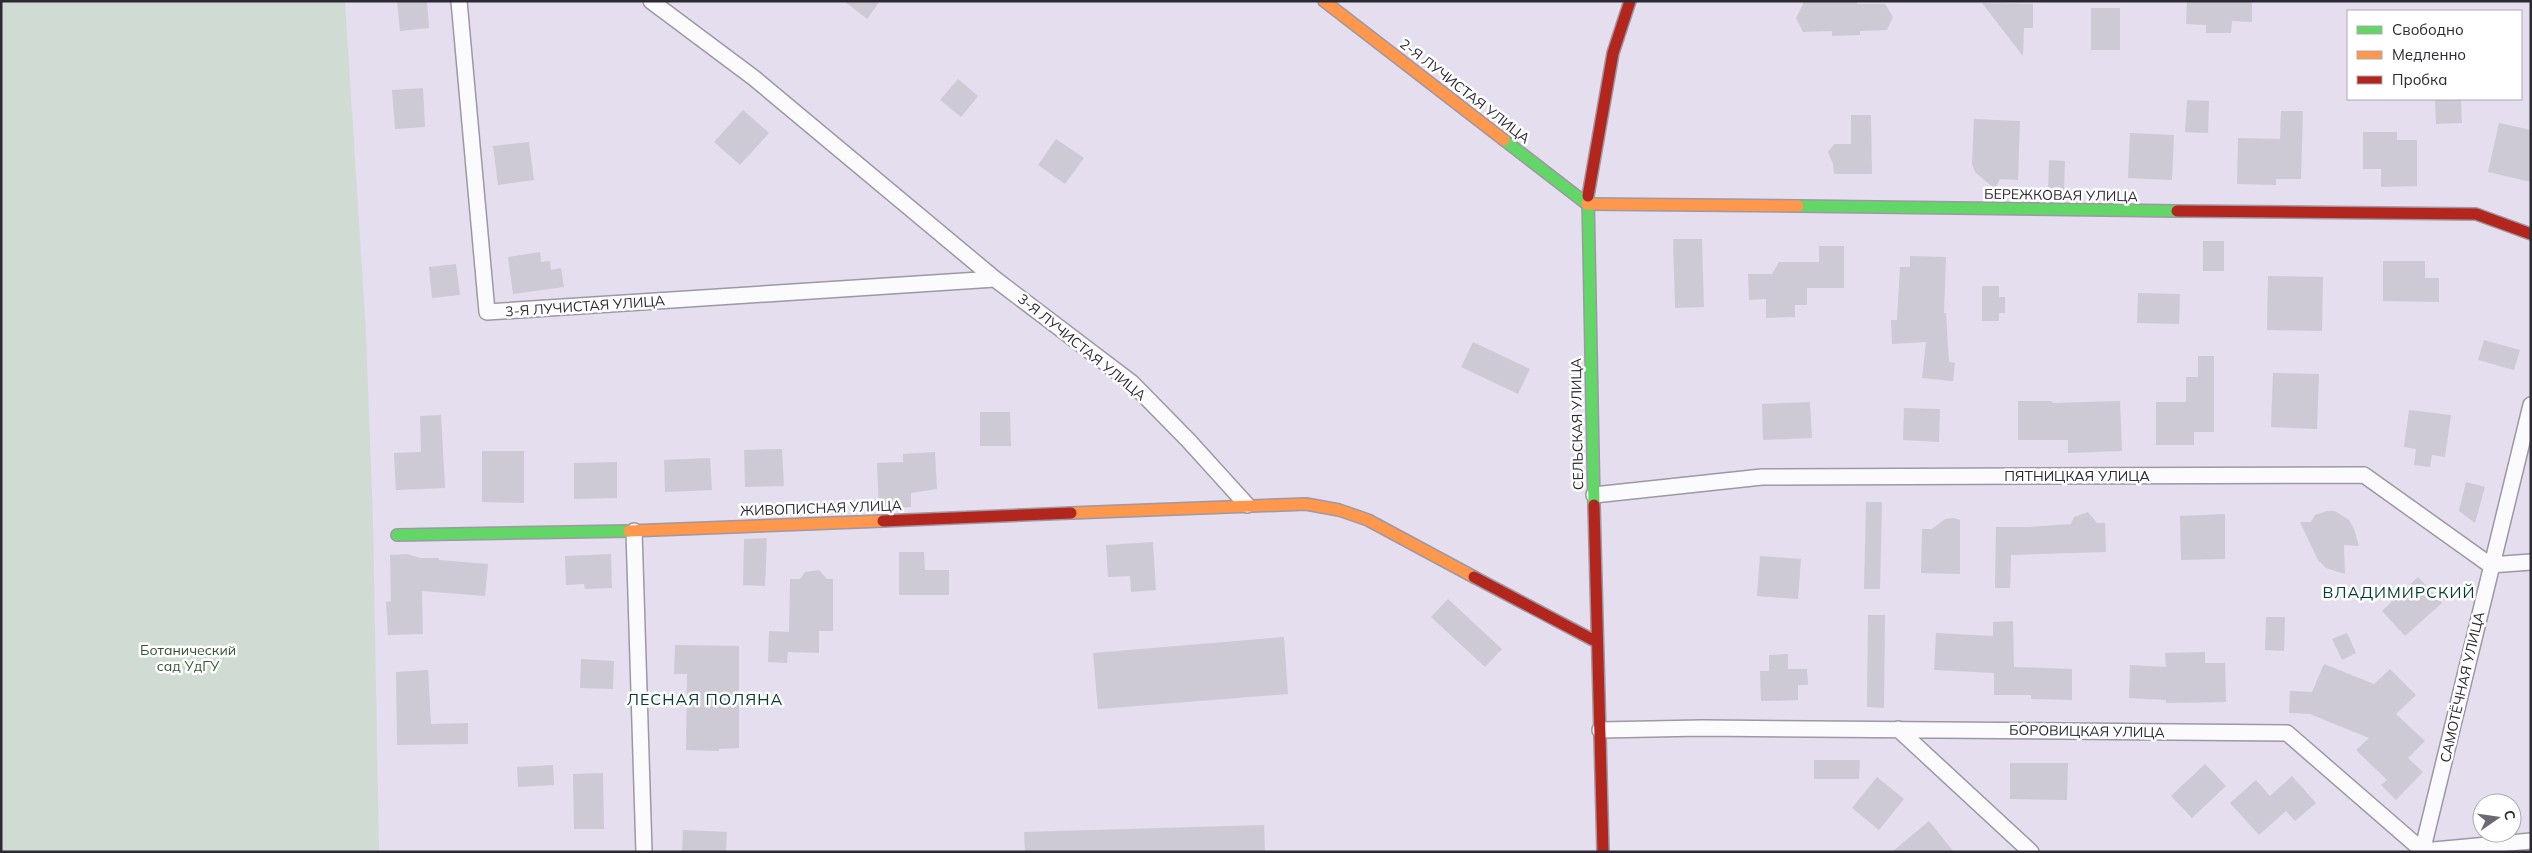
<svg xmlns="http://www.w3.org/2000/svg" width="2532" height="853" font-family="Mulish,sans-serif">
<rect width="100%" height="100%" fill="#e4deee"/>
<!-- green -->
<path fill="#d0dbd3" d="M1 1H345L366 333 373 520 379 852H1Z"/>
<!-- building -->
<path fill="#cdc9d5" d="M397 1H427L429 28 400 31Z
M844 1H880L867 19Z
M1857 1V4H1885L1893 17 1887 30 1860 31V35L1832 36V31L1803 32 1796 18 1804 2Z
M2187 1H2252V22L2232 21 2231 33H2206V25L2186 24Z
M1982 3 2033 4V28H2024L2023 56Z
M2091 8H2120V50H2091Z
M958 79 978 96 961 117 940 100Z
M423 88 425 127 395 129 392 90Z
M2435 99H2461L2462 123 2436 124Z
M2187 100 2209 101 2208 133 2185 132Z
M743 110 769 133 740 165 714 142Z
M2281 111H2303L2301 179H2276V185L2237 184 2238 138 2280 139Z
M1851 115H1871L1872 174H1834L1833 164 1828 152 1834 144H1851Z
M1974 119 2020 121 2018 180 2000 179 1995 189 1975 172 1972 164Z
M2499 123 2531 130V182L2488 172Z
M2363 132H2397V140H2417V186L2381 187V169H2363Z
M2130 133 2174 135 2172 180 2128 178Z
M1056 139 1084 158 1065 184 1038 165Z
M529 142 534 180 498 185 493 146Z
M2049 160 2065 161 2064 190 2048 189Z
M1673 239H1702L1704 307 1675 308Z
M2203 241H2224V271H2203Z
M1819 246H1844V288H1807V305H1795V317L1766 318V299L1749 300 1748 274H1772L1779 262H1819Z
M540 252 541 262 550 261 551 270 561 268 564 287 513 294 508 257Z
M1910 256 1946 257 1944 313H1946L1949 362 1955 363 1953 381 1922 378 1926 342 1892 344 1891 320H1897L1900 267H1910Z
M2383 261H2425V278H2439V302L2383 301Z
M456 264 460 295 432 298 429 267Z
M2268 276 2323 277 2322 331 2267 330Z
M1982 286H1999V297H2005V313H1999V321H1982Z
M2138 293 2180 294 2179 324 2137 323Z
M2484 340 2520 350 2514 370 2478 360Z
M1473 342 1530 369 1518 394 1461 367Z
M2198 356H2214V432H2194V445H2156V402H2186V377H2198Z
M2273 373 2319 374 2317 429 2271 427Z
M2018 401H2051L2053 403 2120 401 2122 451 2068 453V440H2018Z
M1810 402 1812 438 1763 440 1762 404Z
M1904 408 1940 409 1939 442 1903 440Z
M2409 410 2451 415 2445 457 2432 455 2430 467 2414 465 2416 449 2404 447Z
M980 412H1010L1011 446H980Z
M441 415 445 488 396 490 394 453 421 452 420 416Z
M782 449 784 486 745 487 744 450Z
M482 451H524V503L482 502Z
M935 452 937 489 911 493V507L879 509 877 463 903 462V454Z
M710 458 712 490 665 492 664 460Z
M617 462V498L574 499V463Z
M2466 482 2485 487 2475 523 2459 511Z
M1866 502H1882L1880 589H1864Z
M2327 511H2335L2349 520 2354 529 2359 546 2344 545 2345 574 2326 568 2318 560 2300 522H2311L2315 515Z
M2088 512 2097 523H2105L2106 552 2011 555 2010 588H1995L1996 527H2028L2071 524 2074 517Z
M2225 514V559L2181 560 2180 516Z
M1953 518 1960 520V574L1921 573 1922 529H1932L1945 519Z
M767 538 765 586 743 585 744 539Z
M1153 542 1156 590 1131 592 1130 576 1108 577 1106 545Z
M899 552H924L925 570H949V595H899Z
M407 554 420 558H439V560L488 564 485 596 422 591 423 634 388 635 386 602 391 601 390 555Z
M611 554 612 588 585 589 584 584 566 585 565 556Z
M1760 556 1801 559 1798 599 1757 596Z
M819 570 827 579H833V631H819V653L788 652 787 663 768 662 769 631 789 632 790 579H800L805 572Z
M2418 577 2442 603 2405 636 2382 611Z
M1448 599 1502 649 1485 667 1431 617Z
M1868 615H1885L1884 708 1867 707Z
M2266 617H2285L2284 651 2265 650Z
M2013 621 2014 667 2072 669V700L2031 699V695H1994V673L1934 670 1936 633 1993 636V622Z
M2347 633 2356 653 2342 660 2332 639Z
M1284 637 1288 694 1098 709 1093 653Z
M675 645 739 646V748L719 749V751L686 750 687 674H674Z
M2205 652V663H2225L2226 702 2166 703V700L2129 698 2130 665 2166 667 2165 653Z
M1788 654V669H1807L1808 685H1798V700L1761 701 1760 671H1769V655Z
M581 659 614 661 613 689 580 688Z
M2324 664 2374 684 2390 669 2416 695 2396 714 2425 741 2408 758 2423 772 2396 800 2381 785 2387 780 2356 750 2369 738 2310 714 2289 713 2290 691 2312 692Z
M428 670 431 724 468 723V744L397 745 396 672Z
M1814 760H1860L1859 779H1814Z
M2010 763H2068L2067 800 2010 799Z
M2205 764 2226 786 2192 818 2171 796Z
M553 765 554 785 518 787 517 767Z
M603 773 604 829H574L573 774Z
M2292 776 2316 803 2295 821 2286 811 2259 835 2230 803 2256 780 2270 796Z
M1877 777 1904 799 1879 830 1852 808Z
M1929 821 1954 852H1892Z
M1264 825 1265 852H1025L1024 832Z
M683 830 727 832 726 852H682Z"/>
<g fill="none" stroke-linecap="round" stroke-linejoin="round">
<defs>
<path id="street" d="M459 1 487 312 995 279
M651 1 754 78 995 279 1132 383 1188 440 1247 505
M1594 495 1762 477 2364 475 2490 565 2531 562
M634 531 644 852
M1898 729 2031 852
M1600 730 1702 728 2287 733 2423 851 2531 841
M2422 852 2531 405"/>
<path id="fast" d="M1504 140 1587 204
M1588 196 1594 505
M1798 206 2177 211
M397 535 629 531"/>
<path id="slow" d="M1324 1 1504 140
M1587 204 1798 206
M1071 513 1306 504 1339 510 1368 520 1474 577
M629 531 883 521"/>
<path id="jam" d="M1588 196 1613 53 1630 1
M2177 211 2476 214 2531 234
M1594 505 1603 852
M883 521 1071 513
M1474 577 1597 642"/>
</defs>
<!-- street casing -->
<use href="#street" stroke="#9d98a4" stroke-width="18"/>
<!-- fast casing -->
<use href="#fast" stroke="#9d98a4" stroke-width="14"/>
<!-- slow casing -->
<use href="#slow" stroke="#9d98a4" stroke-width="14"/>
<!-- jam casing -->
<use href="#jam" stroke="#9d98a4" stroke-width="14"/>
<!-- street -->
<use href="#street" stroke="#fbfafc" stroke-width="15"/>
<!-- fast -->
<use href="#fast" stroke="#63d668" stroke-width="11"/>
<!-- slow -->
<use href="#slow" stroke="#ff974d" stroke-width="11"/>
<!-- jam -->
<use href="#jam" stroke="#b3261e" stroke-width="11"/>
</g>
<g text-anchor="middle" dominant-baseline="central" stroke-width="5" stroke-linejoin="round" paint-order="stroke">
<!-- street labels -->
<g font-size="14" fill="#2d2933" stroke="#fff">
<text transform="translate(1465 91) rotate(38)">2-Я ЛУЧИСТАЯ УЛИЦА</text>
<text transform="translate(2061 195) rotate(1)">БЕРЕЖКОВАЯ УЛИЦА</text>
<text transform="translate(585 306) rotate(-4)">3-Я ЛУЧИСТАЯ УЛИЦА</text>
<text transform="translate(1082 347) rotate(39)">3-Я ЛУЧИСТАЯ УЛИЦА</text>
<text transform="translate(1577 424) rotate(-91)">СЕЛЬСКАЯ УЛИЦА</text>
<text x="2077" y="476">ПЯТНИЦКАЯ УЛИЦА</text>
<text transform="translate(821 508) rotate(-2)">ЖИВОПИСНАЯ УЛИЦА</text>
<text transform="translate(2462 687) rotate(-77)">САМОТЁЧНАЯ УЛИЦА</text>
<text transform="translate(2087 731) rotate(1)">БОРОВИЦКАЯ УЛИЦА</text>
</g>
<!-- park labels -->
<g font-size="14" fill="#2f552e" stroke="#fff">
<text x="188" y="650">Ботанический<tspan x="188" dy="16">сад УдГУ</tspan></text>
</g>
<!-- quarter labels -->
<g font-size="16" letter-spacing="1" fill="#053e31" stroke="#fff">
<text x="2399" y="592">ВЛАДИМИРСКИЙ</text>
<text x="705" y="699">ЛЕСНАЯ ПОЛЯНА</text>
</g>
</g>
<!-- border -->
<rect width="2532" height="853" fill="none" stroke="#2d2933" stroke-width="5"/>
<!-- legend -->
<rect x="2347" y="10" width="175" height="90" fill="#ffffff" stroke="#aba9ad"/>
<rect x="2357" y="26" width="25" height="8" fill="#63d668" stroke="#aba9ad"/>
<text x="2392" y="35" font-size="15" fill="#2d2933">Свободно</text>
<rect x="2357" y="51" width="25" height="8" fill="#ff974d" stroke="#aba9ad"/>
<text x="2392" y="60" font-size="15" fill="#2d2933">Медленно</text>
<rect x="2357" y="76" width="25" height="8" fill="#b3261e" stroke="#aba9ad"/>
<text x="2392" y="85" font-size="15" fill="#2d2933">Пробка</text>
<!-- north arrow -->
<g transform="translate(2497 818) rotate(77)"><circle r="24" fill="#ffffff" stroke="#aba9ad"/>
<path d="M0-4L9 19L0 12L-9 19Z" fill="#6d6874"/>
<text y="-8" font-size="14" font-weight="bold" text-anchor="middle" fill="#2d2933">С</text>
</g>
</svg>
